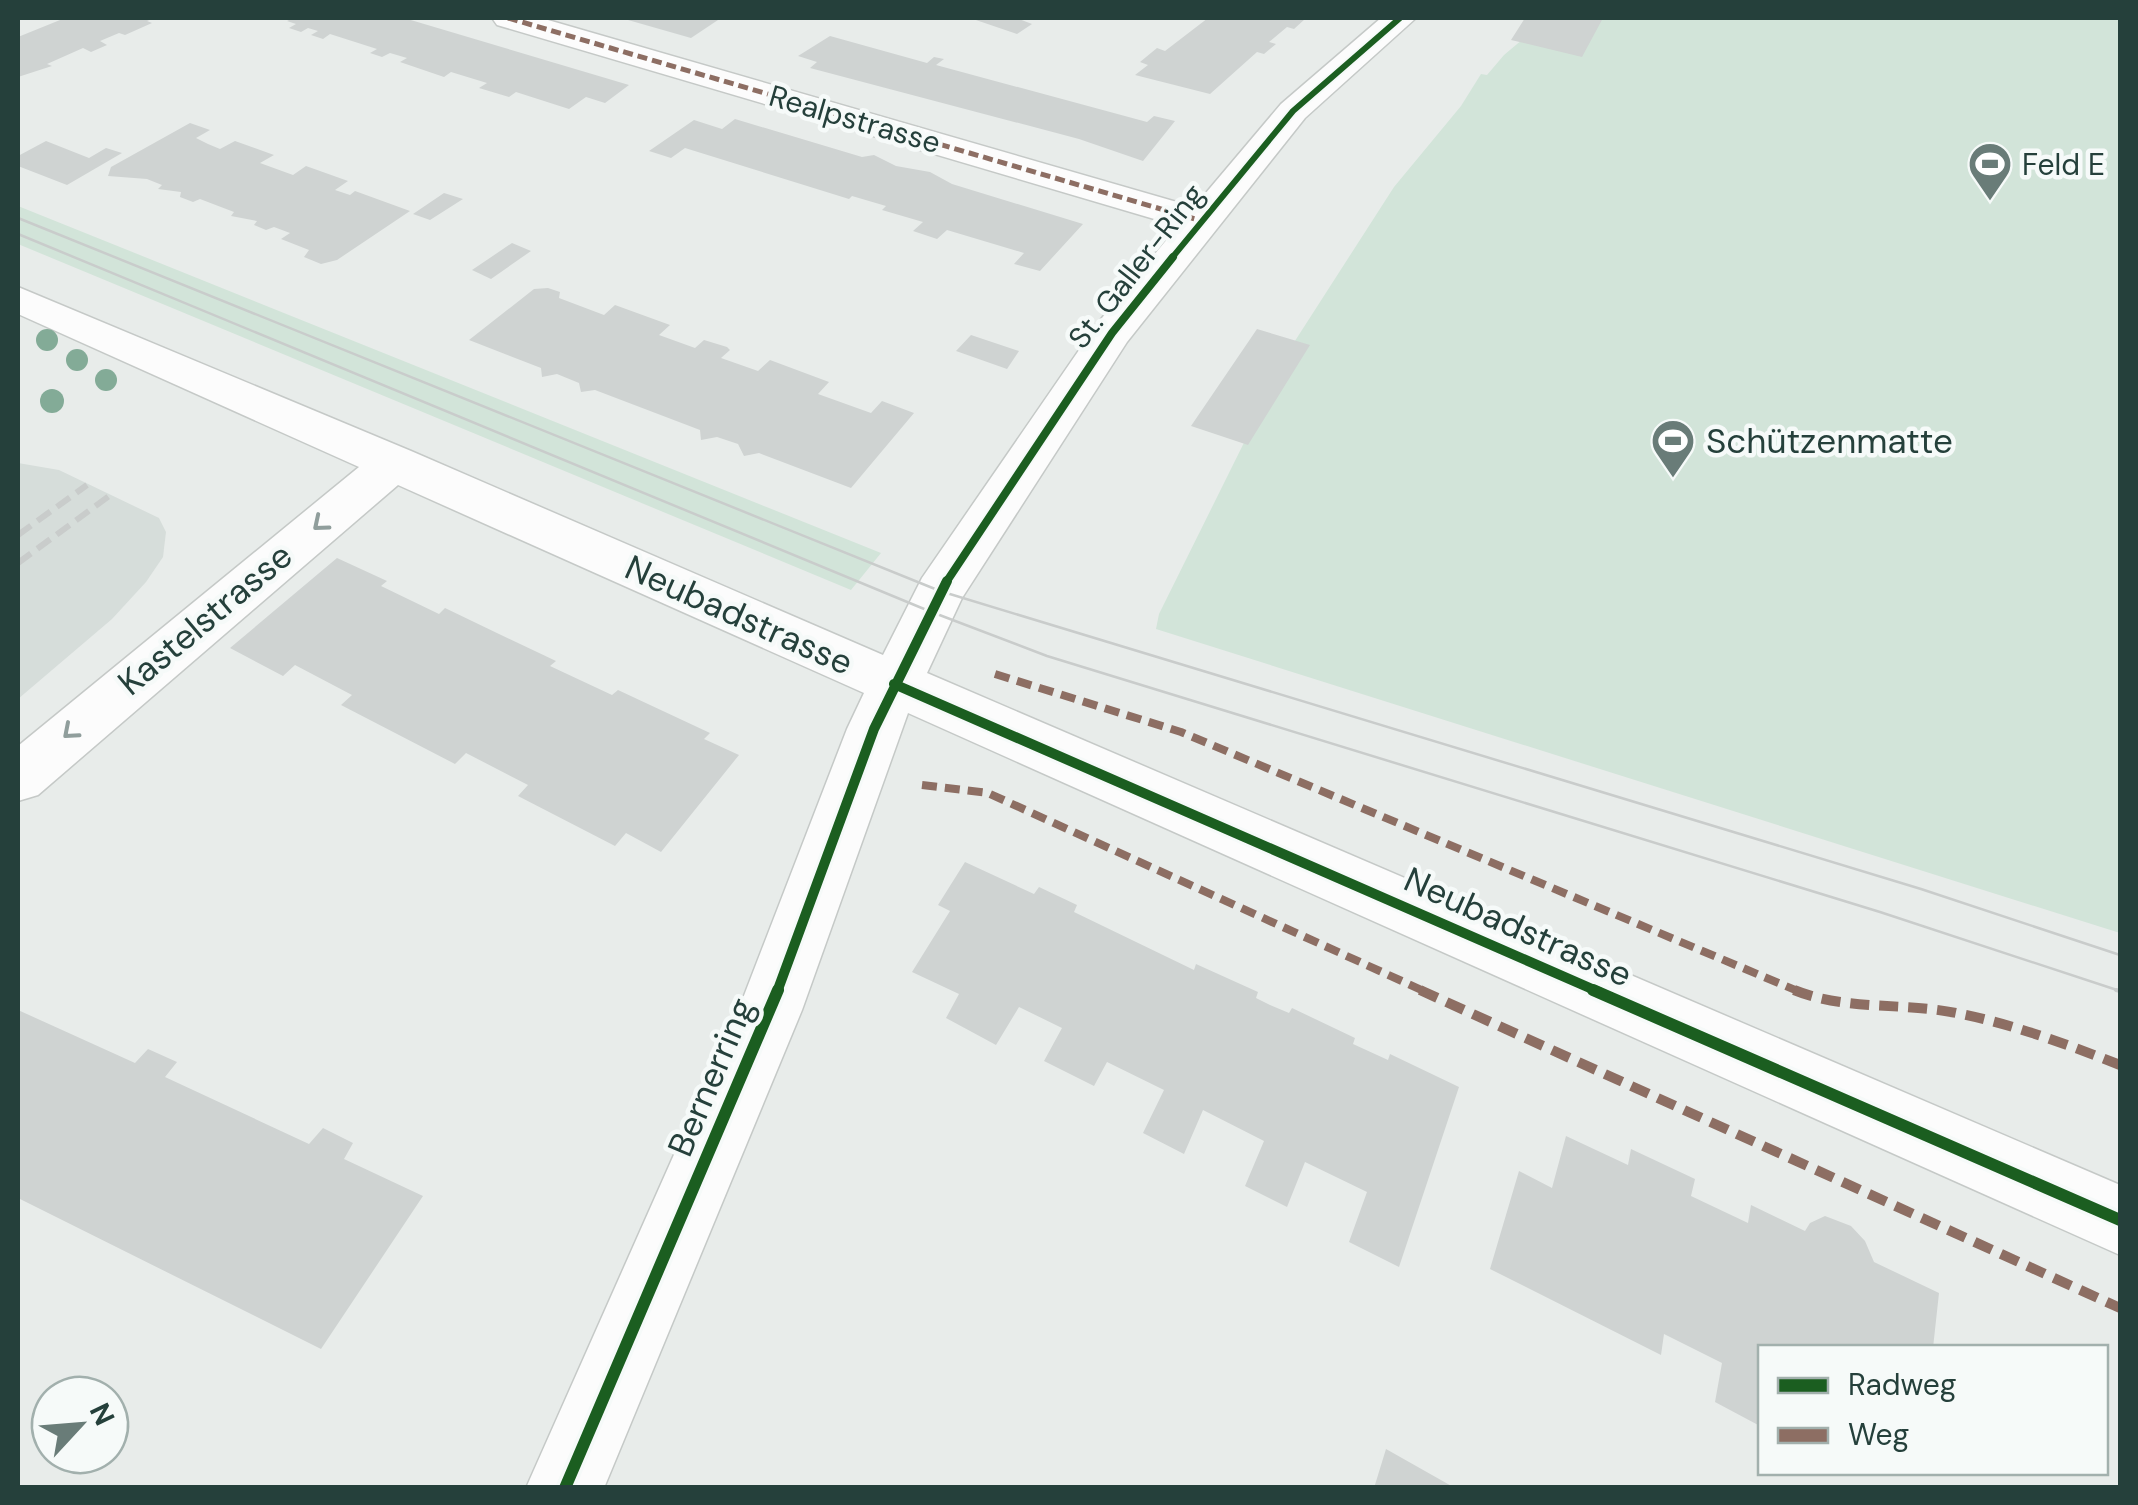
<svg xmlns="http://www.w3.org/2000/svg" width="2138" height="1505" font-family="'DM Sans',sans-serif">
<rect width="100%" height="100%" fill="#e8ecea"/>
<!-- built -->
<path fill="#d6ddda" d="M18 463 59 470 159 518 166 532 163 557 146 582 112 619 18 699Z"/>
<!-- green -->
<path fill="#d2e4d9" d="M1548 18H2120V933L1156 629 1159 614 1293 344 1394 187 1461 106 1481 74 1487 75 1504 55Z
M18 206 881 553 851 590 18 244Z"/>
<!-- building -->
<path fill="#cfd3d2" d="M65 18H154L147 21 152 23 125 35 119 33 100 41 107 45 91 52 83 48 47 64 52 66 18 77V37Z
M293 18H404L629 85 605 103 586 97 569 109 516 92 509 97 479 88 487 83 451 72 444 77 400 62 407 58 390 53 382 57 370 53 377 49 330 34 323 39 311 35 318 31 308 28 301 32 289 28 296 24 287 21Z
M621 18H721L691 38Z
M970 18H1021L1019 19 1032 24 1017 34Z
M1208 18H1298L1305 19 1294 29 1287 27 1269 42 1276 44 1264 54 1257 52 1210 94 1135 75 1148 65 1140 62 1157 48 1165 51Z
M1525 18H1603L1582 57 1511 40Z
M830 36 927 63 934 57 944 59 936 65 1147 122 1154 116 1175 121 1143 161 1079 139 810 68 817 62 798 56Z
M735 119 862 157 874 155 896 166 930 172 952 184 1083 224 1040 271 1014 264 1024 253 947 230 937 239 913 231 923 222 882 210 886 206 852 196 849 199 685 148 671 158 649 151 694 120 722 129Z
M190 123 210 130 196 138 208 144 220 149 235 141 274 155 260 163 293 175 306 166 348 181 335 190 350 195 355 191 410 211 337 260 321 264 304 257 309 250 281 239 290 233 274 227 266 230 254 225 257 221 231 216 234 212 200 199 193 202 180 197 181 192 158 189 162 185 147 179 108 176 111 167Z
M46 141 89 158 106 148 122 153 67 185 18 166V156Z
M444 193 463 199 430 220 413 214Z
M512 243 531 251 491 279 472 270Z
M548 288 560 292 559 298 604 315 615 305 670 325 659 335 695 348 704 340 727 347 730 350 721 358 758 371 770 360 829 382 818 394 871 413 882 401 914 413 851 488 759 453 744 456 738 444 717 437 701 440 700 430 595 390 581 392 579 383 557 374 542 377 541 368 469 340 534 289Z
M1257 329 1310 345 1248 445 1191 426Z
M971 335 1019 351 1007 369 956 351Z
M337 558 387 581 381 586 439 614 445 608 499 634 556 661 550 666 612 695 618 690 710 733 704 739 739 755 661 852 626 833 615 846 518 796 528 785 466 753 455 764 341 705 352 695 295 665 283 676 230 648Z
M965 862 1034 894 1039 887 1077 905 1074 912 1194 970 1196 964 1258 992 1256 998 1270 1005 1289 1013 1292 1008 1355 1038 1353 1044 1388 1060 1390 1054 1459 1087 1399 1267 1349 1242 1367 1192 1305 1162 1287 1207 1245 1186 1264 1141 1203 1110 1184 1154 1143 1133 1164 1090 1107 1062 1094 1086 1044 1061 1062 1028 1019 1007 996 1045 946 1018 959 994 912 972 950 911 938 905Z
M18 1010 135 1063 148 1049 177 1062 165 1077 309 1144 323 1128 353 1143 344 1159 423 1196 321 1349 18 1198Z
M1566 1136 1628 1165 1631 1149 1695 1179 1691 1196 1748 1223 1751 1205 1805 1231 1810 1223 1825 1216 1851 1226 1865 1241 1874 1262 1939 1293 1933 1348H1760V1426L1715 1402 1722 1363 1664 1334 1661 1355 1490 1269 1519 1171 1552 1188Z
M1386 1449 1455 1488H1374Z"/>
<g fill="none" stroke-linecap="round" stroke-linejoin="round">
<defs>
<path id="minor" d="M492 18H541L1194 207 1281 104 1381 18H1416L1305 118 1127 342 962 598 927 673 2120 1185V1255L908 713 802 1010 604 1488H526L740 1006 847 729 864 693 398 485 38 795 18 801V746L359 467 18 314V287L411 451 883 655 922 578 1097 324 1178 226 497 25Z"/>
</defs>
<!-- minor casing -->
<use href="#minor" stroke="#c5c9c7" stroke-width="3"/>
<!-- minor -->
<use href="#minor" fill="#fcfcfc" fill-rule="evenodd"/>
<!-- tram-far1 -->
<path stroke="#c9cccb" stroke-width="2.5" d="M18 218 940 591 1921 889 2120 955
M18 234 929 611 1047 656 1880 912 2120 991"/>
<!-- tram -->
<path stroke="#c9cccb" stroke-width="4" d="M2116 990 2120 991"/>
<!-- rail -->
<path stroke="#c9cccb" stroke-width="6" stroke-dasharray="16 8" stroke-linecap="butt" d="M18 535 87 485
M18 563 109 496"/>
<!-- quiet-far2 -->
<path stroke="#8d6e63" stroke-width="5" stroke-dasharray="10 5" stroke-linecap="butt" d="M508 18 1202 221"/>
<!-- quiet-far1 -->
<path stroke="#8d6e63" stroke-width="8" stroke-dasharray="15 8" stroke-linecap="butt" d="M995 674 1181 732 1800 992
M922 785 988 793 1426 992"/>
<!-- quiet -->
<path stroke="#8d6e63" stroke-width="10" stroke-dasharray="19 10" stroke-linecap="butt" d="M1420 990 2120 1308
M1794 990C1846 1011 1902 1002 1956 1013 2013 1024 2066 1044 2120 1065"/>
<defs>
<path id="cycleway-far3" d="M1171 259 1293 111 1400 18"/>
<path id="cycleway-far2" d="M945 584 1112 333 1173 257"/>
<path id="cycleway-far1" d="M894 684 1599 992
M777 992 874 729 947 581"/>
<path id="cycleway" d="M1593 990 2120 1220
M565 1488 778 990"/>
</defs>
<!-- cycleway-far3 casing -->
<use href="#cycleway-far3" stroke="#f6faf9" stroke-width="10"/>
<!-- cycleway-far2 casing -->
<use href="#cycleway-far2" stroke="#f6faf9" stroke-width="12"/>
<!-- cycleway-far1 casing -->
<use href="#cycleway-far1" stroke="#f6faf9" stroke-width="16"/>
<!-- cycleway casing -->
<use href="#cycleway" stroke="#f6faf9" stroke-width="19"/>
<!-- cycleway-far3 -->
<use href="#cycleway-far3" stroke="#1b5e20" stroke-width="6"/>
<!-- cycleway-far2 -->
<use href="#cycleway-far2" stroke="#1b5e20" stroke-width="8"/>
<!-- cycleway-far1 -->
<use href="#cycleway-far1" stroke="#1b5e20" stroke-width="10"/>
<!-- cycleway -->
<use href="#cycleway" stroke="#1b5e20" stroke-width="12"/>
</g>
<!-- trees -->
<g fill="#83ab97">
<circle cx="47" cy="340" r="11"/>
<circle cx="77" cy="360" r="11"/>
<circle cx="106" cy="380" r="11"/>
<circle cx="52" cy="401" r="12"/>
</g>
<!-- one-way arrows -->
<defs><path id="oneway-chevron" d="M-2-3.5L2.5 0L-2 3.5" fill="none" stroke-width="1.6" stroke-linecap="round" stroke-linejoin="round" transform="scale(2.5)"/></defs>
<g stroke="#909e9c">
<use href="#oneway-chevron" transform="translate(320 524) rotate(140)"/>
<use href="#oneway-chevron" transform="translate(70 732) rotate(139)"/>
</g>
<!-- icons -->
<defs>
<symbol id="stadium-pin" viewBox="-11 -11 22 30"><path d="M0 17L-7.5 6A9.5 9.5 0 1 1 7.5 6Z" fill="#697c78" stroke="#f6faf9"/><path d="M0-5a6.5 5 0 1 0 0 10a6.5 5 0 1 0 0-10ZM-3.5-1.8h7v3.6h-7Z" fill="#fff"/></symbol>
</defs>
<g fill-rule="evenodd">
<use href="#stadium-pin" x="1965" y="139" width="50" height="68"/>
<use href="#stadium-pin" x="1648" y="416" width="50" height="68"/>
</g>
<g text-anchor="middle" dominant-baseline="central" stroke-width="9" stroke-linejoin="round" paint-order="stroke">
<!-- far-street labels -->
<g font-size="30" fill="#25403b" stroke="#f6faf9">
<text transform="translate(855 119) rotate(16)">Realpstrasse</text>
<text transform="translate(1136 266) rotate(-52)">St. Galler-Ring</text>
</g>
<!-- far-poi labels -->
<g font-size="30" fill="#25403b" stroke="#f6faf9" text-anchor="start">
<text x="2022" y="164">Feld E</text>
</g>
<!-- poi labels -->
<g font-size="35" fill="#25403b" stroke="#f6faf9" text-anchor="start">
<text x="1706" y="441">Schützenmatte</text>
</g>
<!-- street labels -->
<g font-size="35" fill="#25403b" stroke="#f6faf9">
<text transform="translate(739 615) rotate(24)">Neubadstrasse</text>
<text transform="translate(205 619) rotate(-40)">Kastelstrasse</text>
<text transform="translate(1518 927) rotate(24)">Neubadstrasse</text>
<text transform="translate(711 1077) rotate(-67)">Bernerring</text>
</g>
</g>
<!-- border -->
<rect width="2138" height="1505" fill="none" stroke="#25403b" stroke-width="40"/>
<!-- legend -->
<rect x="1758" y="1345" width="350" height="130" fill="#f6faf9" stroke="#a2b0ad" stroke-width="2.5"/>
<rect x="1778" y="1378" width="50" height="15" fill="#1b5e20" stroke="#a2b0ad" stroke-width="2.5"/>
<text x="1848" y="1395" font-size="30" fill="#25403b">Radweg</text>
<rect x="1778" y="1428" width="50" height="15" fill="#8d6e63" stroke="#a2b0ad" stroke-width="2.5"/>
<text x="1848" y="1445" font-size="30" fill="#25403b">Weg</text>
<!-- north arrow -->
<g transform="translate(80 1425) rotate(64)"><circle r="48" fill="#f6faf9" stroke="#a2b0ad" stroke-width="2.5"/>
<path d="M0-8L18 38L0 25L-18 38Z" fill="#697c78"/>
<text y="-15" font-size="28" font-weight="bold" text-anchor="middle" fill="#25403b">N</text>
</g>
</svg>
